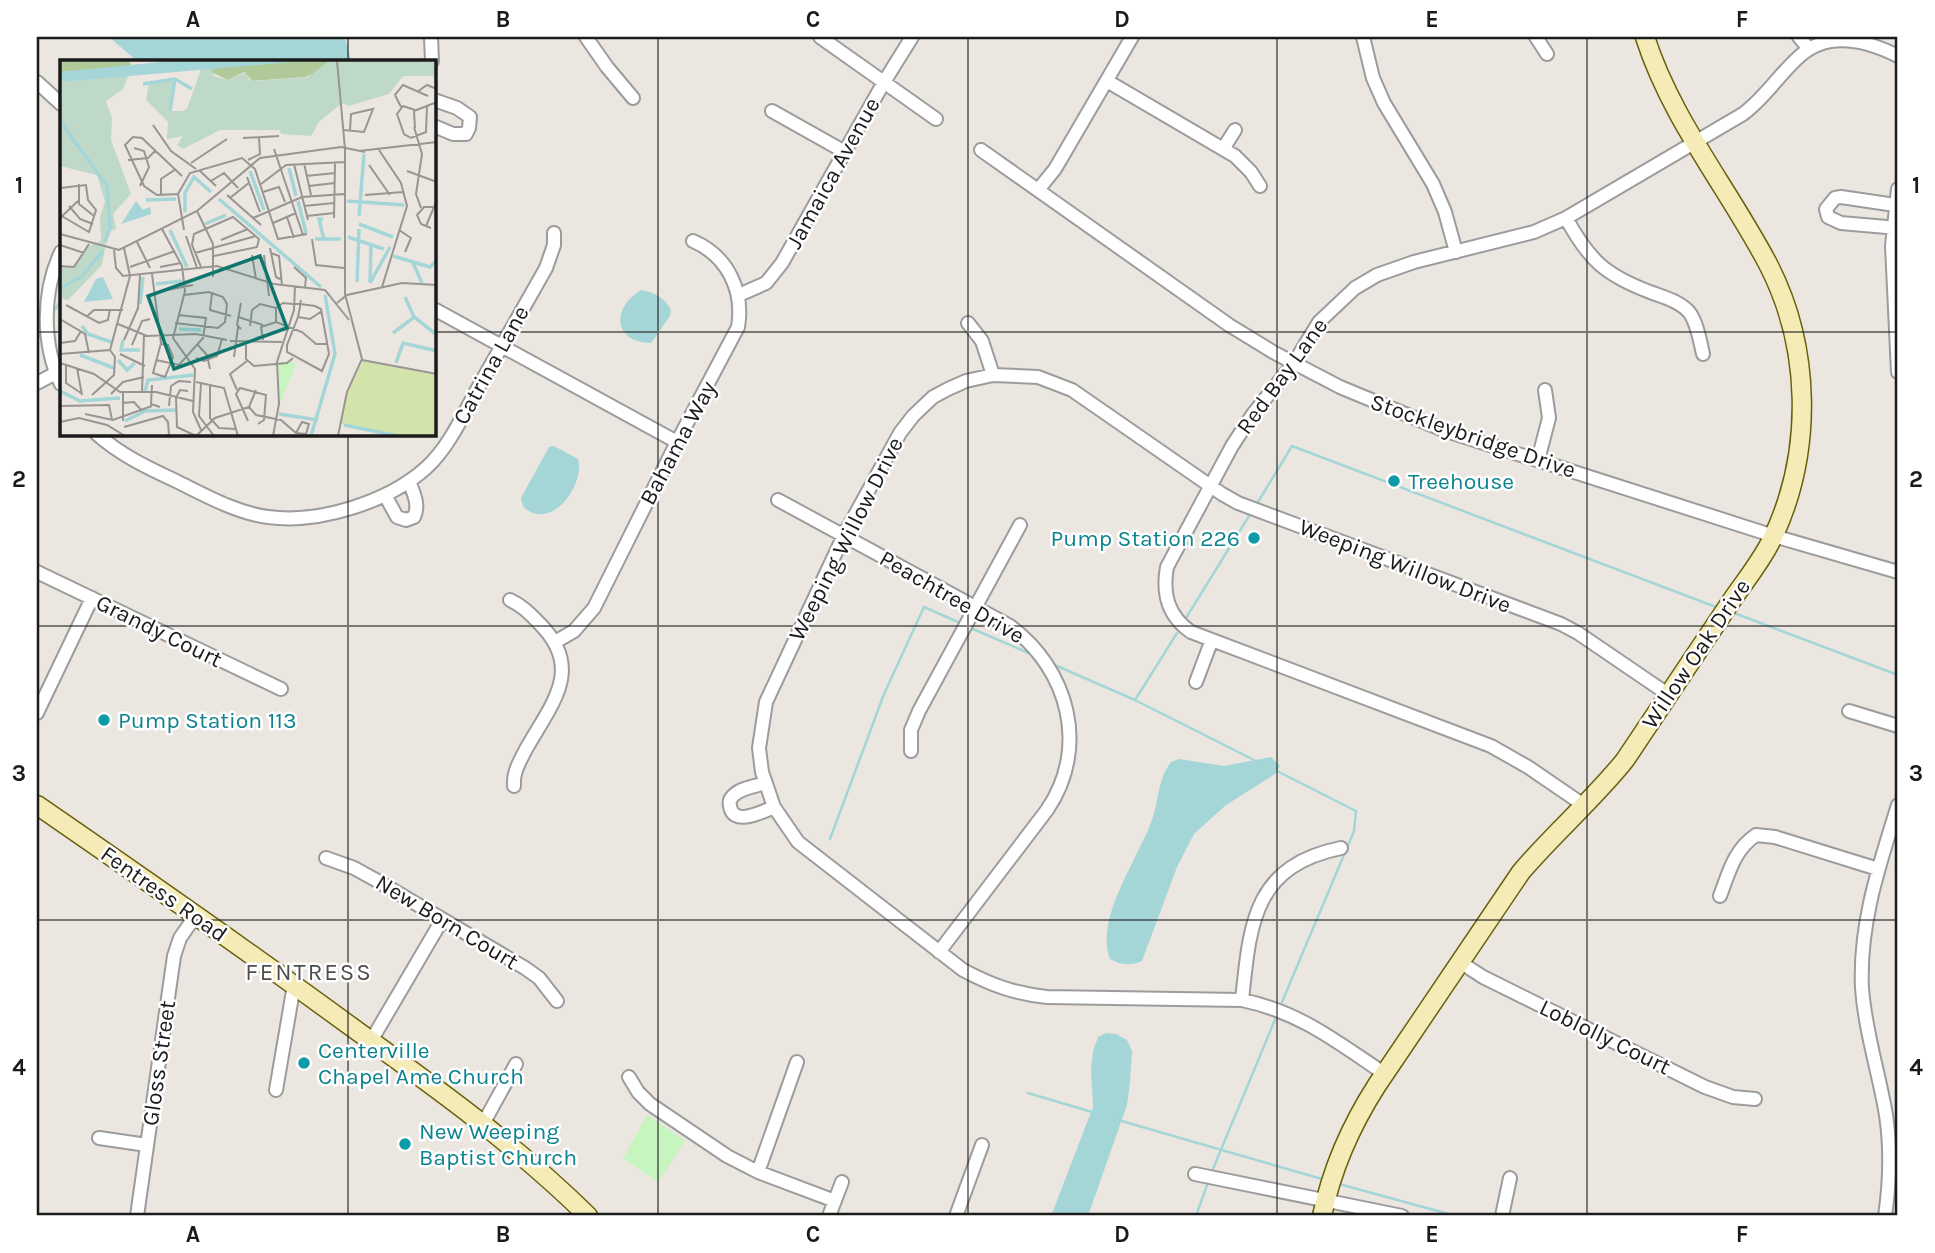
<svg xmlns="http://www.w3.org/2000/svg" width="1935" height="1253" font-family="Karla,sans-serif">
<rect width="100%" height="100%" fill="#ece6e1"/>
<!-- park -->
<path fill="#c6f5c0" d="M647 1115 685 1141 658 1182 623 1159Z"/>
<!-- water -->
<path fill="#a4d6d7" d="M109 37H341L346 41 351 60 137 61Z
M641 290C654 292 665 298 671 310L670 316 651 343C613 342 611 308 641 290Z
M554 446 578 459C585 479 558 527 529 511 523 508 522 505 521 498L549 447Z
M1271 757 1280 766 1275 774 1226 805 1194 834 1177 867 1142 961C1130 966 1121 965 1110 959 1094 917 1140 857 1153 817 1159 798 1158 779 1171 762L1179 759 1224 766Z
M1106 1033 1116 1034 1127 1040 1132 1051 1130 1082 1127 1105 1088 1216H1051L1093 1107 1091 1069 1093 1051 1098 1037Z"/>
<g fill="none" stroke-linecap="round" stroke-linejoin="round">
<!-- stream -->
<path stroke="#a4d6d7" stroke-width="2.5" d="M55 310 61 299
M37 340 41 333
M1258 502 1292 446 1716 607
M1734 613 1898 675
M1186 618 1249 516
M973 629 1033 655
M1057 666 1135 700 1258 762
M1135 700 1177 633
M1277 771 1356 811 1354 831 1282 1002
M830 839 884 694 924 607 958 622
M1028 1093 1092 1112
M1118 1120 1322 1179
M1213 1169 1276 1017
M1339 1184 1456 1216
M1196 1216 1207 1185"/>
<defs>
<path id="street" d="M431 37 432 61
M586 37 607 67 633 98
M820 37 936 119
M1363 37 1373 78 1384 103 1433 184 1445 212 1456 252
M1536 37 1547 54
M1799 37 1809 49
M1107 81 1235 156 1251 172 1260 186
M37 82 61 104
M434 100 457 108 470 117 469 128 466 134H453L434 126
M772 111 845 152
M1223 149 1235 130
M981 150 1229 325 1273 352 1340 387 1446 431 1774 536 1898 572
M1898 189 1892 246 1898 372
M1038 190 1055 169 1132 37
M1895 205 1841 197 1835 198 1826 209 1828 217 1841 223 1898 228
M1566 218C1589 260 1605 275 1650 292 1663 297 1679 301 1689 312 1697 322 1700 341 1703 354
M61 252C42 292 42 345 61 384
M739 295 766 283 782 263 884 82 912 37
M434 309 677 442
M968 323 982 341 993 375
M37 383 56 373
M97 434C119 454 148 468 174 480 203 494 236 513 268 517 319 524 388 502 426 468 449 447 463 415 478 388 501 348 523 308 546 268L554 245V233
M1538 460 1549 418 1545 390
M385 495 397 517 406 520 414 517C420 505 413 492 409 481
M778 500 1010 626C1068 669 1090 747 1047 810L939 952
M37 572 281 689
M510 600C523 606 530 614 540 624 585 670 551 704 525 751 519 763 513 772 514 786
M555 642 574 631 594 608 677 442 738 327C744 291 728 256 693 241
M1196 682 1211 642
M1849 711 1898 726
M37 713 92 598
M911 751V730L919 711 1020 525
M766 783C756 786 741 788 734 795 730 799 729 800 730 806 733 827 762 812 774 807
M1585 806 1528 767 1491 746 1191 632C1168 616 1162 594 1167 567L1232 446 1253 414 1294 363 1319 322 1355 288 1377 275 1414 262 1534 232 1566 218 1743 114C1765 98 1780 73 1801 55 1830 30 1868 41 1898 56
M326 858 354 868 374 879 525 968 539 978 557 1001
M1720 896C1729 872 1734 850 1756 835L1775 837 1878 869
M1460 962 1483 977 1705 1087 1733 1097 1755 1099
M1242 1000C1250 924 1253 866 1341 848
M371 1041 442 920
M1385 1074C1337 1042 1300 1012 1242 1000L1047 997C1016 994 991 985 963 970L798 842 774 807 762 772 759 748 766 702 844 535 900 433 913 416 933 397 948 389 966 381 993 375 1038 377 1072 390 1222 494 1238 503 1561 624 1578 633 1669 695
M629 1077 638 1092 650 1104 727 1156 758 1172 835 1201
M276 1090 294 985
M483 1124 516 1064
M99 1138 147 1145
M758 1172 797 1062
M1195 1174 1402 1216
M137 1216 174 956 180 938 196 915
M829 1216 842 1182
M956 1216 982 1145
M1502 1216 1510 1178
M1885 1216C1890 1182 1891 1149 1886 1115 1879 1073 1865 1031 1862 988 1859 924 1879 866 1898 805"/>
<path id="secondary" d="M37 805C143 878 249 952 353 1028 435 1087 516 1145 588 1216
M1322 1216C1332 1168 1350 1127 1377 1085L1521 872C1554 833 1593 800 1625 760 1659 709 1694 657 1728 606 1743 583 1763 560 1774 535 1813 450 1811 347 1768 264 1728 188 1671 119 1645 37"/>
</defs>
<!-- street casing -->
<use href="#street" stroke="#9c9c9c" stroke-width="16"/>
<!-- secondary casing -->
<use href="#secondary" stroke="#69600c" stroke-width="21"/>
<!-- street -->
<use href="#street" stroke="#fff" stroke-width="12"/>
<!-- secondary -->
<use href="#secondary" stroke="#f4ebb7" stroke-width="18"/>
</g>
<!-- grid -->
<path fill="none" stroke="#1b1b1b" stroke-width="2" stroke-opacity="0.55" d="M348 37V61M658 37V1216M968 37V1216M1277 37V1216M1587 37V1216M37 332H61M434 332H1898M348 434V1216M37 626H1898M37 920H1898"/>
<!-- markers -->
<g fill="#0f9aa8" stroke="#fff" stroke-width="2.5">
<circle cx="1394" cy="481" r="7"/>
<circle cx="1254" cy="538" r="7"/>
<circle cx="104" cy="720" r="7"/>
<circle cx="304" cy="1063" r="7"/>
<circle cx="405" cy="1144" r="7"/>
</g>
<g text-anchor="middle" dominant-baseline="central" stroke-width="5" stroke-linejoin="round" paint-order="stroke">
<!-- street labels -->
<g font-size="23" fill="#1b1b1b" stroke="#fff">
<text transform="translate(833 173) rotate(-61)">Jamaica Avenue</text>
<text transform="translate(491 365) rotate(-61)">Catrina Lane</text>
<text transform="translate(1282 376) rotate(-54)">Red Bay Lane</text>
<text transform="translate(1473 436) rotate(19)">Stockleybridge Drive</text>
<text transform="translate(678 443) rotate(-62)">Bahama Way</text>
<text transform="translate(846 539) rotate(-63)">Weeping Willow Drive</text>
<text transform="translate(1405 566) rotate(21)">Weeping Willow Drive</text>
<text transform="translate(952 597) rotate(30)">Peachtree Drive</text>
<text transform="translate(159 631) rotate(26)">Grandy Court</text>
<text transform="translate(1696 654) rotate(-56)">Willow Oak Drive</text>
<text transform="translate(164 894) rotate(35)">Fentress Road</text>
<text transform="translate(447 922) rotate(31)">New Born Court</text>
<text transform="translate(1605 1037) rotate(26)">Loblolly Court</text>
<text transform="translate(159 1063) rotate(-82)">Gloss Street</text>
</g>
<!-- culture labels -->
<g font-size="23" fill="#0d838f" stroke="#fff" text-anchor="start">
<text x="1408" y="481">Treehouse</text>
<text x="1240" y="538" text-anchor="end">Pump Station 226</text>
<text x="118" y="720">Pump Station 113</text>
<text x="318" y="1050">Centerville<tspan x="318" dy="26">Chapel Ame Church</tspan></text>
<text x="419" y="1131">New Weeping<tspan x="419" dy="26">Baptist Church</tspan></text>
</g>
<!-- neighbourhood labels -->
<g font-size="24" letter-spacing="2" fill="#4e4e4e" stroke="#fff">
<text x="309" y="972">FENTRESS</text>
</g>
</g>
<!-- overview -->
<g transform="translate(60 60)">
<rect width="376" height="376" fill="#ece6e1"/>
<path d="M303 301 376 315V376H339L281 364 288 332Z" fill="#d2e4aa"/>
<path d="M0 1H69L72 6 0 12ZM243 1H269L261 11 245 17 192 21 184 12 168 20 151 12V8Z" fill="#b0c998"/>
<path d="M269 1H376V25L373 16H343L329 34 289 46 282 43 259 62 251 76 221 74 220 70H160L123 89 117 85 123 76 107 79 108 62 86 40 89 23 115 19 110 51H122L127 49 141 9 151 8 154 16 168 20 186 12 189 20 197 21 248 17ZM69 15 63 29 46 41 52 58 51 80 71 134 53 154 56 169 48 172 42 205 8 240 0 238V207H12L27 187 41 181 40 157 45 142 37 115 0 106V22Z" fill="#bfd9c8"/>
<path d="M232 301 236 305 220 343 218 303Z" fill="#c6f5c0"/>
<path d="M110 1H243L0 22V12ZM76 141 83 150 90 147 91 154 61 164ZM43 217 53 239 24 242 36 219Z" fill="#a4d6d7"/>
<path fill="none" stroke="#a4d6d7" stroke-width="3.5" d="M83 24 115 19 132 29M110 51 115 19M0 61 47 126 50 168 45 182M229 108 236 136M190 111 204 150M159 139 261 227M86 140 116 139M238 141 246 173M287 141 344 145M125 152V133L134 117 151 132M299 156 304 94M263 159H259L264 180M145 164 166 155M299 164 333 177M110 170 127 207M288 177 324 189M255 179H281M333 196 370 207 377 200M353 203 362 223M297 222 299 169M310 222 311 186M310 223 330 187M96 224 122 221M0 229 21 217 43 191M345 237 354 257 377 275M80 244 83 217M22 266 28 274 51 282M119 269 141 270M333 273 353 258M63 280 61 290H80M20 295 54 308M58 300 67 310 75 303M336 303 343 283 377 291M0 331 20 341 60 338M85 331 88 320 133 315M219 354 258 360M65 361 85 351 116 350M284 365 338 376M251 376 275 294 265 235"/>
<path fill="none" stroke="#989592" stroke-width="2" d="M277 1 285 89V234L302 299 287 332 278 376M357 32 367 25 377 29M341 47 335 35 343 25 368 36M355 50 343 46 337 54 344 74 351 78 366 72 367 46M93 65 111 91 136 109M354 67 362 94 356 134 361 148M355 68 354 51 377 42M284 70 304 72 313 49 291 54 290 70M183 78 219 76M74 88 84 91 89 107 80 126M214 89 243 175M319 90 341 123 347 146 322 227M299 91 377 82M68 100 88 98 96 90M188 100 200 94 199 78M131 103 167 79M244 103 251 135M234 104 248 160M309 105 330 135M140 111 156 126M347 111 377 122M246 116 275 113M187 117 200 152M151 121 164 113 178 128M19 124V144L34 156M201 124 226 105 285 102M249 126 275 123M0 128 26 125 28 140 36 150 29 172 0 155M203 132 219 127 225 142M118 134 97 135 84 126 65 85 73 77 82 78 122 116M167 135 201 165M305 135 343 132M101 136V119L116 109M170 138 190 122M9 146 20 159 33 164M244 146 274 143M137 151 153 184V217M247 156 274 153M227 157 234 178M0 158 18 141M193 158 242 137 284 134M274 158 275 103M213 163 236 153M366 166 377 140M371 168 361 164 357 155 364 147H373M102 169 122 206 125 231 113 278 135 309 133 352 141 370M124 170 118 134 130 113 182 98 195 109 218 179 247 174M339 170 351 178 345 192M0 174 59 190 137 151 200 98 281 87 305 92M126 176 137 208M252 179 256 205 284 208M161 180 188 169M77 182 90 208M0 185 24 193M210 188 216 217 222 220M54 190 56 208 63 216 157 206 214 224 265 230 289 260M135 193 196 176M211 193 219 196 222 225M192 195 196 219M204 195 209 236M0 206 14 207 29 184M70 207 115 191M100 207 121 203M141 207 132 185 134 174 173 157 199 179 197 187 154 196M234 207 246 218 245 227M92 214 101 283 93 313 105 317 113 297 108 285 101 284M102 231 133 225M152 233 150 250 171 256M181 243 177 265 181 269M277 243 287 235 342 223 377 225M6 245 39 263 48 260 50 249M216 248 223 243 233 244H240L255 246 261 249 269 294 262 311 227 292V285L238 257 240 247V244L241 240M26 257 34 250H63M178 257 203 265M238 257 250 259 262 251M0 259 25 274 29 293M115 263 158 268 165 262 167 244 163 237 149 232 124 235M58 264 87 276 136 274 167 280M190 266 192 250 200 244 216 248V262M64 280 78 248 80 215M203 280 201 267 216 262 242 272 256 284H268M170 281 222 282M0 283 15 281 21 271M137 284 147 295 150 309M72 285 82 261 90 259M186 285V299L194 306 227 303 233 298M0 294 50 290 70 216 64 188M60 294 85 306M174 297 178 267M136 298 144 301 157 296 162 279M96 300 119 305 143 278 146 258 118 255M302 300 377 314M0 303 34 314 60 332H96L133 341M6 305V323L21 333M17 308 22 335M136 322 164 328 178 376M141 323 139 356 154 376M150 324V358L159 368 176 369M92 325 91 344 100 347M177 330 170 314 187 301M128 331 120 330 116 338 117 367 136 376M82 332 84 275M63 333V361M51 334 63 322 84 317M32 335 54 315 55 297 50 290M62 343 74 342 82 351M0 346 49 345 52 360M109 346 111 326 119 321 131 322M189 347 196 355 221 360 236 373 246 374 249 364 242 362 236 373M25 354 53 360 92 346M188 361 176 334 180 328 206 335 204 360 198 364M0 362 19 358 47 365 65 376M64 367 103 356 108 362 109 376M136 376 155 358 189 347 196 330M213 376 219 344 217 302 234 250 235 226"/>
<path fill="#0f766e" fill-opacity="0.15" stroke="#0f766e" stroke-width="3.5" d="M200 196 227 268 114 309 88 236Z"/>
<rect width="376" height="376" fill="none" stroke="#1b1b1b" stroke-width="3.5"/>
</g>
<!-- border -->
<rect width="1935" height="1253" fill="none" stroke="#ffffff" stroke-width="77"/>
<rect x="38" y="38" width="1858" height="1176" fill="none" stroke="#1b1b1b" stroke-width="2.5"/>
<g font-size="23" text-anchor="middle" font-weight="bold" fill="#1b1b1b">
<text x="193" y="27">A</text>
<text x="503" y="27">B</text>
<text x="813" y="27">C</text>
<text x="1122" y="27">D</text>
<text x="1432" y="27">E</text>
<text x="1742" y="27">F</text>
<text x="19" y="193">1</text>
<text x="1916" y="193">1</text>
<text x="19" y="487">2</text>
<text x="1916" y="487">2</text>
<text x="19" y="781">3</text>
<text x="1916" y="781">3</text>
<text x="19" y="1075">4</text>
<text x="1916" y="1075">4</text>
<text x="193" y="1242">A</text>
<text x="503" y="1242">B</text>
<text x="813" y="1242">C</text>
<text x="1122" y="1242">D</text>
<text x="1432" y="1242">E</text>
<text x="1742" y="1242">F</text>
</g>
</svg>
